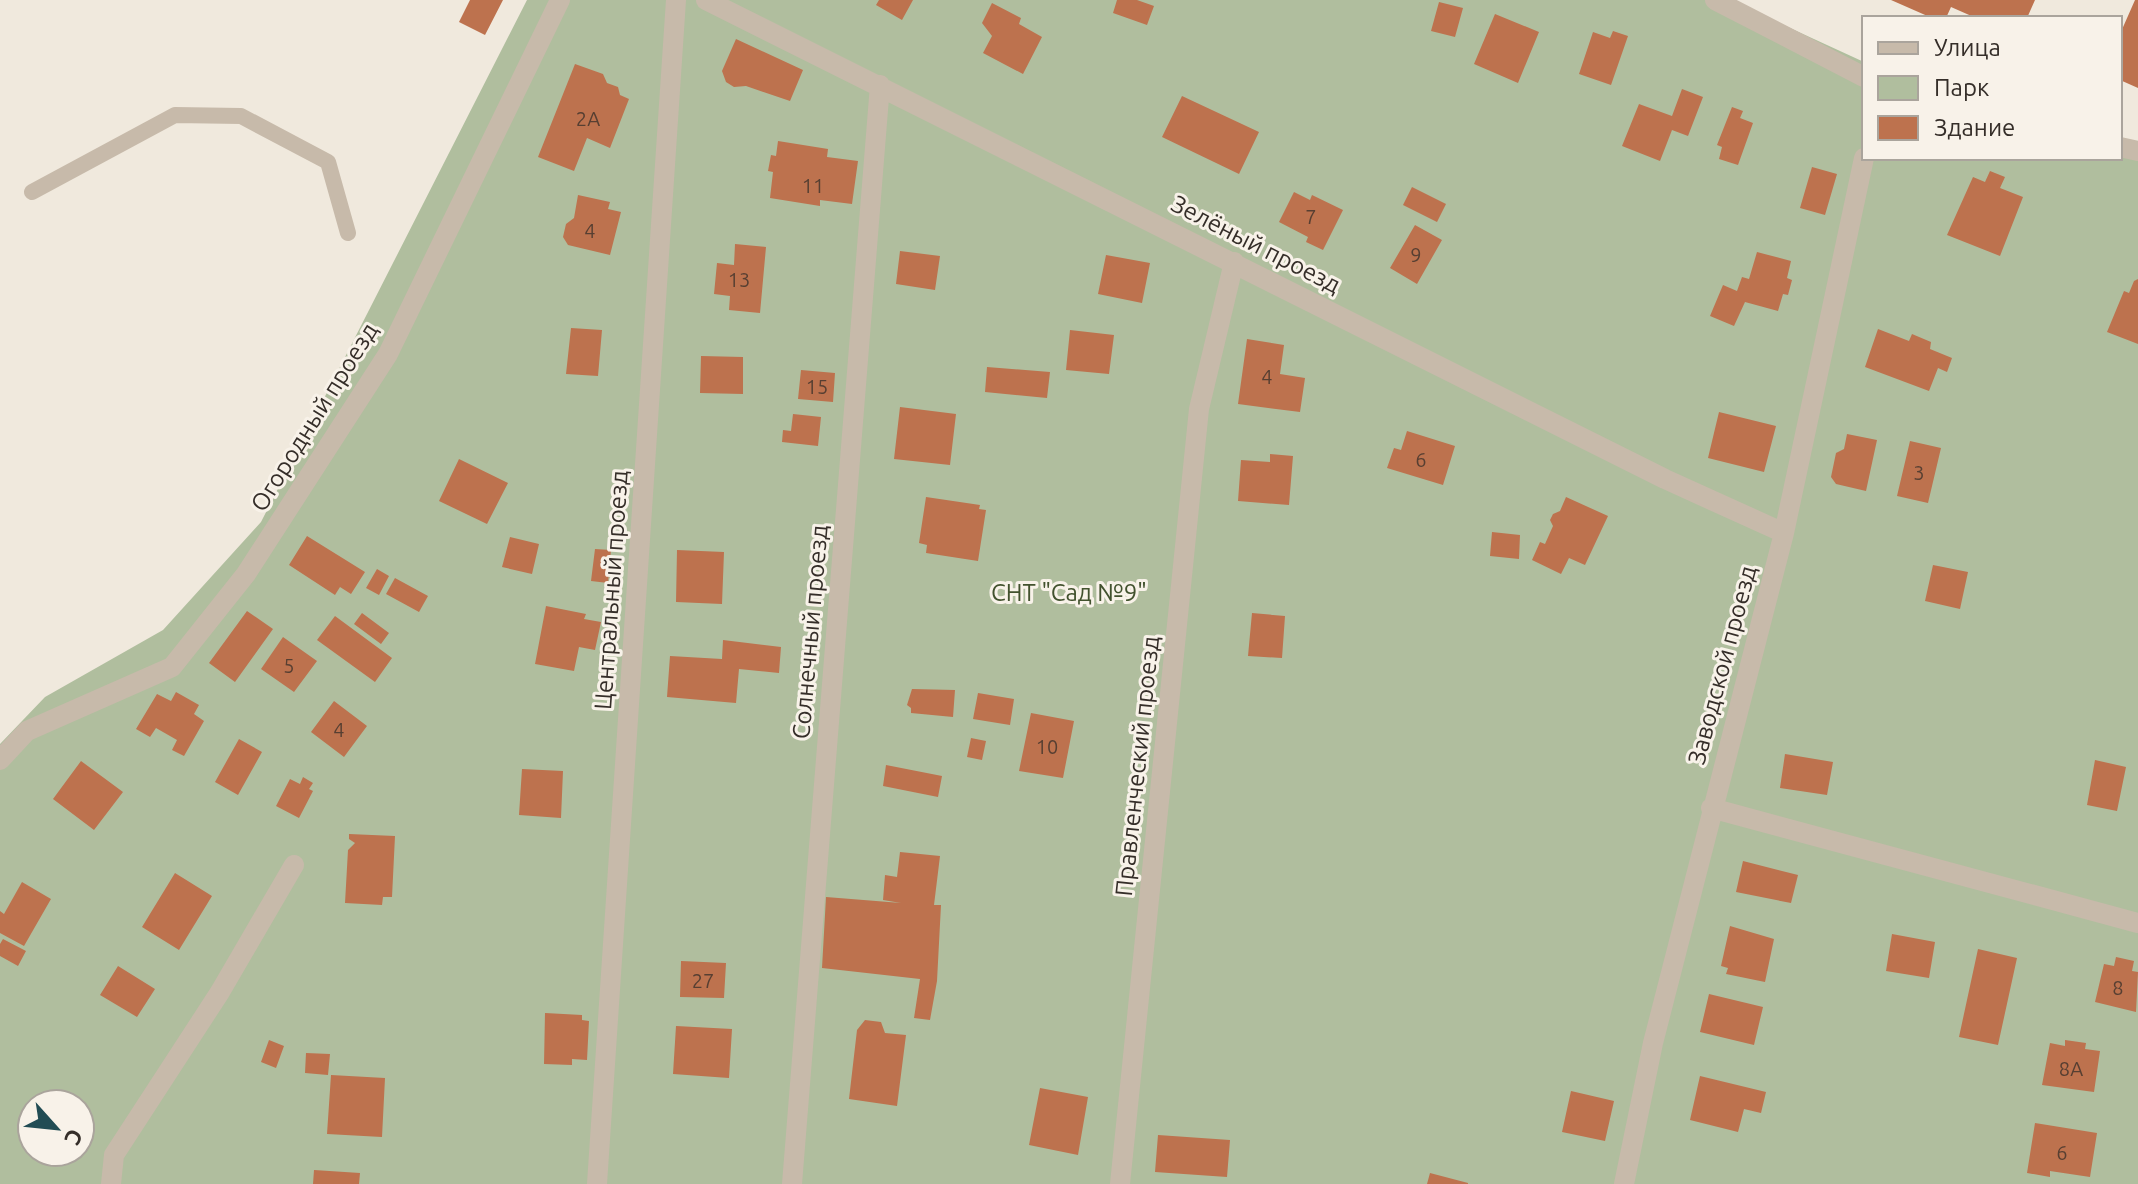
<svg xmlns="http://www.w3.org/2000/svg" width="2138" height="1184" font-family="Ubuntu,sans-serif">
<rect width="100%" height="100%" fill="#f0e9dd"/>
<!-- green -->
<path fill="#b0be9e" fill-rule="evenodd" d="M527 0H1729L1864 62V158H2120V149L2138 154V1184H0V744L45 697 163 630 261 522ZM32 1104H80V1152H32Z"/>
<!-- building -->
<path fill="#bd724e" d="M470 0H503L485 35 459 22Z
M879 0H913L902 20 876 5Z
M1117 0H1137L1154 6 1147 25 1113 13Z
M1891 0H2035L2027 18H1976L1951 7 1946 18H1932Z
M2135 0H2138V88L2120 80V34Z
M1439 2 1463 8 1455 37 1431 31Z
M992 3 1021 18 1019 24 1042 37 1023 74 983 53 992 36 982 23Z
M1495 14 1539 32 1518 83 1474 64Z
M1613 31 1628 36 1611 85 1579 74 1593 32 1610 38Z
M736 39 803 70 790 101 746 86 734 87 726 82 722 71Z
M575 64 603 74 607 83 618 87 620 95 629 99 610 148 587 138 574 171 538 157Z
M1682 89 1703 97 1688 136 1672 130 1660 161 1622 146 1639 104 1672 116Z
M1182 96 1259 132 1239 174 1162 137Z
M1732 107 1743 111 1740 118 1753 123 1738 165 1719 159 1722 147 1717 145Z
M778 141 828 149 827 157 858 161 852 204 820 200V206L770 198 773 172 768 171 771 155 776 156Z
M1812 167 1837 174 1825 215 1800 208Z
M1990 171 2005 177 2000 188 2023 197 2000 256 1947 235 1973 177 1985 182Z
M1412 187 1446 204 1437 222 1403 205Z
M1294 192 1310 200 1312 195 1343 210 1323 250 1306 242 1308 237 1279 222Z
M578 195 610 202 608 209 621 212 610 255 568 245 563 237 566 224 574 218Z
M1415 225 1442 240 1417 284 1390 268Z
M735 244 766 247 760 313 729 310 730 296 714 294 717 263 734 265Z
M900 251 940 256 935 290 896 284Z
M1757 252 1791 261 1787 278 1792 280 1788 295 1783 294 1778 311 1745 302 1734 326 1710 316 1723 285 1737 291 1742 277 1749 279Z
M1106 255 1150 263 1142 303 1098 294Z
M2138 279V344L2107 332 2124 291 2129 293 2134 281Z
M571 328 602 330 598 376 566 374Z
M1878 329 1909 341 1912 334 1931 342 1930 349 1952 358 1947 372 1938 368 1929 391 1865 367Z
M1070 330 1114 335 1109 374 1066 370Z
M1247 339 1284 345 1280 374 1305 378 1300 412 1238 404Z
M701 356 743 357V394L700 393Z
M987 367 1050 372 1047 398 985 392Z
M801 370 835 373 833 402 798 399Z
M900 407 956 414 950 465 894 459Z
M1719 412 1776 426 1764 472 1708 458Z
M793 414 821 417 818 446 782 442 783 430 791 431Z
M1407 431 1455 446 1443 485 1387 468 1394 448 1401 450Z
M1847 434 1877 440 1866 491 1836 484 1831 477 1836 453 1844 449Z
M1910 441 1941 448 1928 503 1897 496Z
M1270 454 1293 456 1289 505 1238 501 1241 460 1270 462Z
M459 459 508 483 487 524 439 501Z
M926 497 980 505 979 509 986 510 978 561 926 553 927 545 919 543Z
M1566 497 1608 516 1585 565 1569 558 1561 574 1532 560 1540 542 1545 544 1553 526 1550 520 1553 514 1560 511Z
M1492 532 1520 535 1519 559 1490 556Z
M307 536 365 572 351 594 340 587 335 595 289 565Z
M510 537 539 544 532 574 502 567Z
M595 549 611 550 608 583 591 581Z
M677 550 724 552 722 604 676 602Z
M1933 565 1968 572 1960 609 1925 601Z
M377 569 389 576 379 595 366 588Z
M395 578 428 596 419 612 386 594Z
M546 606 586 614 584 619 601 622 595 650 579 647 574 671 535 664Z
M247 611 273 629 235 682 209 663Z
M362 613 389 633 381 644 354 624Z
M1252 613 1285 616 1282 658 1248 656Z
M335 616 392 658 375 682 317 640Z
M283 637 317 661 294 692 261 669Z
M723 640 781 647 779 673 739 669 736 703 667 697 670 656 722 659Z
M912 689 955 690 953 717 911 713V708L907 705Z
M176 692 199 705 194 714 204 721 184 756 172 750 177 740 156 728 150 737 136 729 157 694 171 701Z
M978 693 1014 699 1010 725 973 719Z
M334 701 367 726 344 757 311 732Z
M1031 713 1074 721 1063 778 1019 771Z
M971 738 986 741 982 760 967 757Z
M239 739 262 752 238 795 215 782Z
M1785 754 1833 762 1827 795 1780 788Z
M2095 760 2126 767 2117 811 2087 805Z
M81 761 123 792 94 830 53 799Z
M886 765 942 776 938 797 883 786Z
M522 769 563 771 561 818 519 815Z
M303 777 313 783 309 789 313 791 299 818 276 806 290 779 300 784Z
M349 834 395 836 392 897H383L382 905 345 903 348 850 355 843 349 839Z
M900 852 940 856 934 905H941L937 981 930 1020 914 1018 920 979 822 968 826 897 901 903 883 900 885 875 897 877Z
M1743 861 1798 875 1791 903 1736 892Z
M175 873 212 896 179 950 142 927Z
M22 882 51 899 24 946 0 933V911L4 914Z
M1730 926 1774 939 1765 982 1726 974 1728 968 1721 966Z
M1892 934 1935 942 1929 978 1886 971Z
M3 939 26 951 18 966 0 956V944Z
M1978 949 2017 958 1998 1045 1959 1037Z
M2116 957 2134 961 2132 971 2138 972 2136 1012 2095 1002 2104 964 2114 966Z
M681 961 726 963 724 998 680 997Z
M118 966 155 989 137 1017 100 995Z
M1709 994 1763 1007 1754 1045 1700 1032Z
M545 1013 582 1015V1020L589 1021 587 1060 572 1059V1065L544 1064Z
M865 1020 881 1022 885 1033 906 1035 897 1106 849 1099 857 1030Z
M676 1026 732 1029 729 1078 673 1074Z
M269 1040 284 1046 276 1068 261 1062Z
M2065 1040 2086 1043 2085 1049 2100 1051 2094 1092 2042 1085 2050 1043 2065 1046Z
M306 1053 330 1054 328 1075 305 1073Z
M331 1075 385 1078 382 1137 327 1134Z
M1700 1076 1766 1092 1761 1113 1744 1109 1738 1132 1690 1120Z
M1040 1088 1088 1097 1078 1155 1029 1145Z
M1571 1091 1614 1101 1605 1141 1562 1132Z
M2035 1123 2097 1133 2090 1177 2050 1171V1177L2027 1173Z
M1158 1135 1230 1140 1227 1177 1155 1172Z
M314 1170 360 1173 359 1184H313Z
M1430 1173 1468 1183V1184H1427Z"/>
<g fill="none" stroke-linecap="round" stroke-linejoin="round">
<!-- lane -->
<path stroke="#c7baaa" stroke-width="16" d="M32 192 175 115 241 116 328 162 348 233"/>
<!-- street -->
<path stroke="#c7baaa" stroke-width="20" d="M706 0 1665 479 1784 533
M1715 0 1864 77
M2120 147 2138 151
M0 760 27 731 172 667 246 574 388 354 560 0
M1711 808 2138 923
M111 1184 114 1155 220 992 294 865
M597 1184 676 0
M792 1184 880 85
M1120 1184 1199 409 1234 262
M1624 1184 1653 1043 1784 533 1864 158"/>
</g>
<g text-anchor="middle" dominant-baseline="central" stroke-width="6" stroke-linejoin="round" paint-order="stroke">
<!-- number labels -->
<g font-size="20" fill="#573f32">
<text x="588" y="118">2А</text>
<text x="813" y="185">11</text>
<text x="1311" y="216">7</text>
<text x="590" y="230">4</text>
<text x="1416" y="254">9</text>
<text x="739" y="279">13</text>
<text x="1267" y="376">4</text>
<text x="817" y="386">15</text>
<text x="1421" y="459">6</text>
<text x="1919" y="472">3</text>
<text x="289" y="665">5</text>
<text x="339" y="729">4</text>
<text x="1047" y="746">10</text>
<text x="703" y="980">27</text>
<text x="2118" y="987">8</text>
<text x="2071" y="1068">8А</text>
<text x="2062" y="1152">6</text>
</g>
<!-- street labels -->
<g font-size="24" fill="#352e29" stroke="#f8f2e9">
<text transform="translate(1256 244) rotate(27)">Зелёный проезд</text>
<text transform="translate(314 417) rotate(-58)">Огородный проезд</text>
<text transform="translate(611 590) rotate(-86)">Центральный проезд</text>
<text transform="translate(810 632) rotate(-85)">Солнечный проезд</text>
<text transform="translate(1722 665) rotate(-75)">Заводской проезд</text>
<text transform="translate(1137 766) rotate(-84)">Правленческий проезд</text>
</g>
<!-- park labels -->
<g font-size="24" fill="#42522e" stroke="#f8f2e9">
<text x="1069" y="592">СНТ "Сад №9"</text>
</g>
</g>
<!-- legend -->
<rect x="1862" y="16" width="260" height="144" fill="#f8f2e9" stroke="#aaa49c" stroke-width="2"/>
<rect x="1878" y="42" width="40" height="12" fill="#c7baaa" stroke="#aaa49c" stroke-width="2"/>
<text x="1934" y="56" font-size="24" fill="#352e29">Улица</text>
<rect x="1878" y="76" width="40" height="24" fill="#b0be9e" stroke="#aaa49c" stroke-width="2"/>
<text x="1934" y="96" font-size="24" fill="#352e29">Парк</text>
<rect x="1878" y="116" width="40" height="24" fill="#bd724e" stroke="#aaa49c" stroke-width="2"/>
<text x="1934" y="136" font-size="24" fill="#352e29">Здание</text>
<!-- north arrow -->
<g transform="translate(56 1128) rotate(117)"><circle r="38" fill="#f8f2e9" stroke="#aaa49c" stroke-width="2"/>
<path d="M0-6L14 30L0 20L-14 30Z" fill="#214c54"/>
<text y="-12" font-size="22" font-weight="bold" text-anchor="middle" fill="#352e29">С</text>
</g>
</svg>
